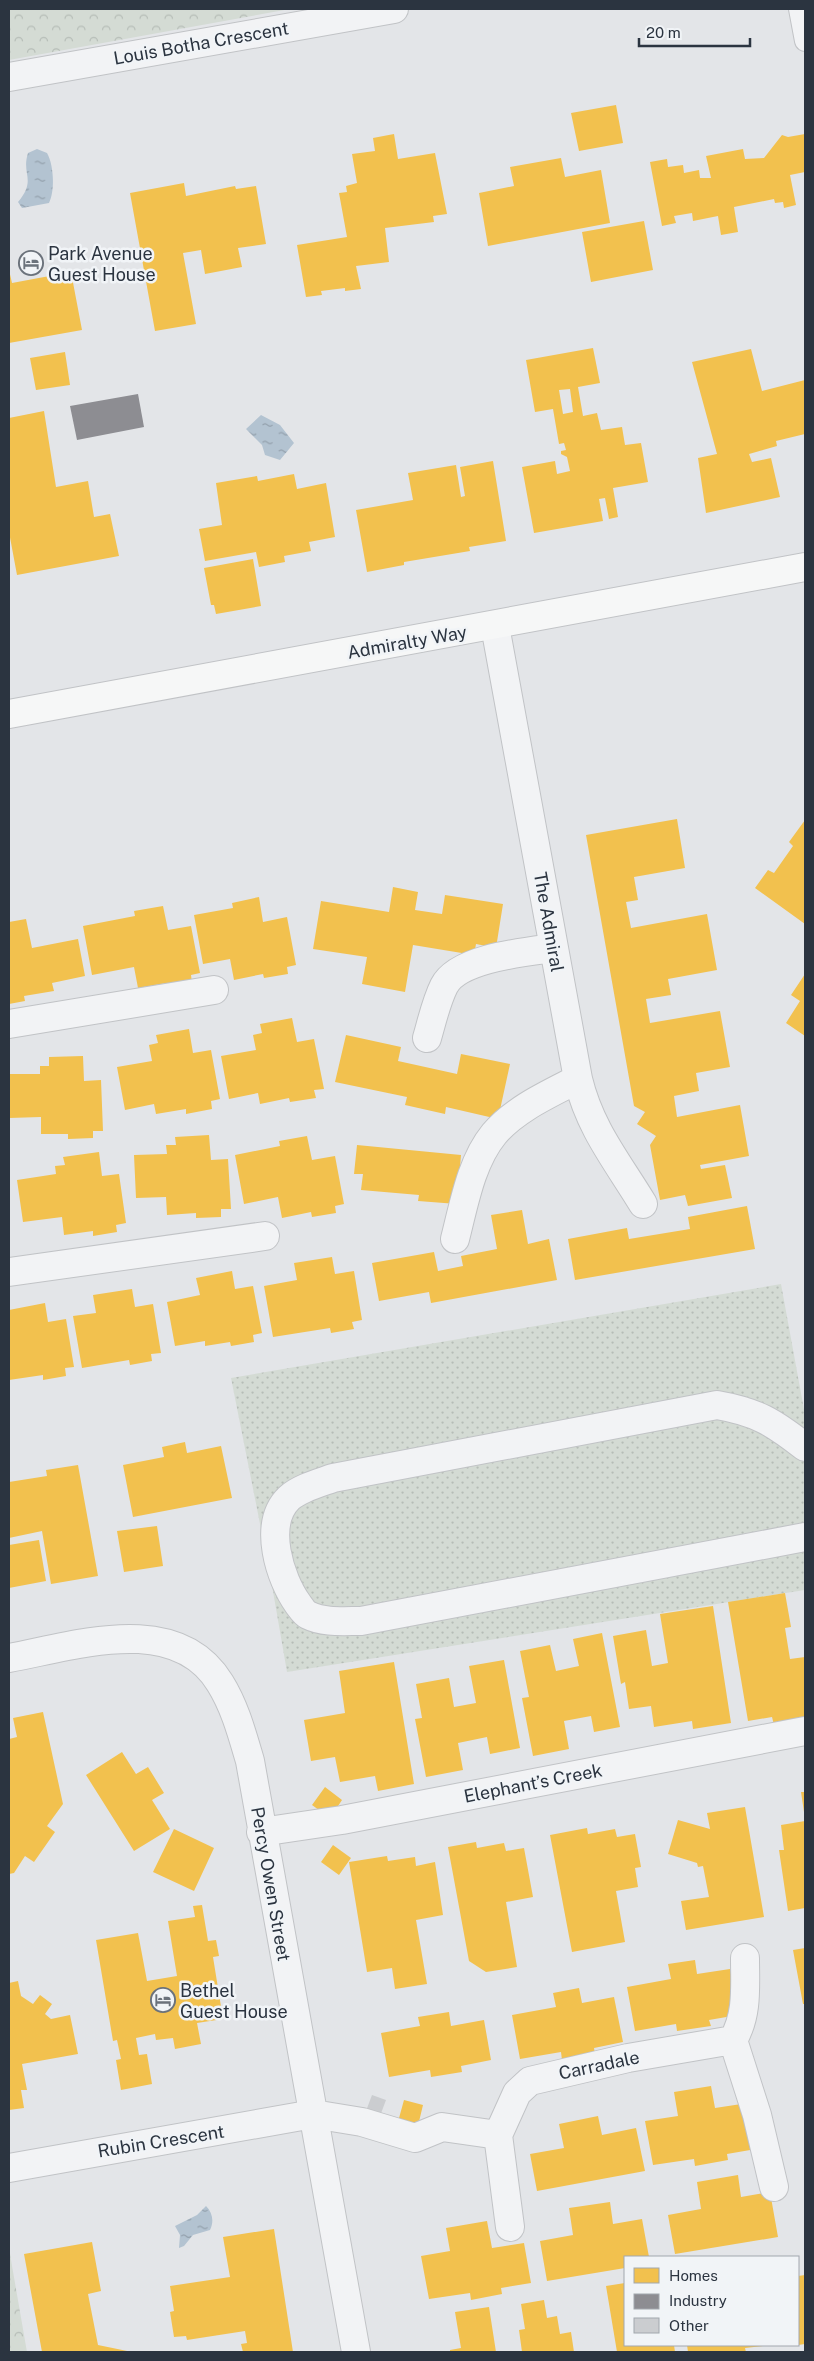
<svg xmlns="http://www.w3.org/2000/svg" width="814" height="2361" font-family="'Public Sans',sans-serif">
<defs>
<pattern id="grass-dots" width="8" height="8" patternUnits="userSpaceOnUse" patternTransform="scale(1.25)"><rect width="8" height="8" fill="#d4dbd4"/><path d="M2 2h.1M6 6h.1" fill="none" stroke="#b6bdb7" stroke-width="1.8" stroke-linecap="round"/></pattern>
<pattern id="park-crowns" width="20" height="18" patternUnits="userSpaceOnUse" patternTransform="scale(1.25)"><rect width="20" height="18" fill="#d4dbd4"/><path d="M2 6a3 3 0 1 1 6 0M12 15a3 3 0 1 1 6 0" fill="none" stroke="#b6bdb7"/></pattern>
<pattern id="water-ripples" width="26" height="14" patternUnits="userSpaceOnUse" patternTransform="scale(1.25)"><rect width="26" height="14" fill="#b3c3d1"/><path d="M2 4q2-2 4 0t4 0M15 11q2-2 4 0t4 0" fill="none" stroke="#929fab"/></pattern>
</defs>
<rect width="100%" height="100%" fill="#e3e5e8"/>
<!-- grass -->
<path fill="url(#grass-dots)" d="M781 1284 805 1415V1590L287 1672 270 1574 231 1378Z"/>
<!-- park -->
<path fill="url(#park-crowns)" d="M9 9H290L9 60Z
M9 2246 11 2260 27 2352H9Z"/>
<!-- water -->
<path fill="url(#water-ripples)" d="M37 149 47 153C54 165 55 191 49 203L22 208 18 202C37 179 21 175 28 153Z
M261 415 280 425 294 443 280 460 265 455 262 445 246 429Z
M206 2206C213 2213 214 2222 210 2230L193 2235 184 2246 179 2248 180 2235 175 2226 197 2215Z"/>
<!-- homes -->
<path fill="#f2c14e" fill-rule="evenodd" d="M616 105 623 143 579 151 571 113Z
M394 134 398 159 435 153 447 214 433 216 434 222 385 228 389 262 356 266 361 289 345 291V288L321 291 322 295 306 297 297 245 347 237 339 193 347 192 346 186 357 183 352 154 375 151 373 138Z
M805 134V172L790 175 796 205 784 208 783 202 775 203 774 199 734 207 738 232 721 235 718 216 693 221 692 213 674 216 676 223 662 226 650 162 667 159 668 167 683 165 684 173 699 170 700 178H711L706 156 743 149 745 159 764 158 782 135 788 137Z
M561 158 565 177 601 170 610 223 488 246 479 193 514 186 510 167Z
M184 183 186 196 235 186 236 189 256 186 266 244 238 248 242 267 205 274 201 250 183 253 196 324 155 331 130 193Z
M644 221 653 270 591 282 582 232Z
M9 270 12 283 71 272 82 330 9 343Z
M593 348 600 383 578 387 583 416 597 413 601 430 622 427 625 445 641 443 648 482 613 488 618 517 609 519 605 498 599 499 603 521 534 533 522 467 555 461 557 474 570 471 567 457 561 454V451L566 450 564 443 559 444 553 409 535 412 526 360ZM570 389 573 412 563 414 559 390Z
M751 349 762 391 805 380V434L776 441 777 446 749 454 752 462 771 458 780 497 706 513 698 458 717 454 692 362Z
M65 352 70 385 36 390 30 358Z
M44 411 56 487 88 481 94 517 110 514 119 556 17 575 9 532V418Z
M493 461 506 541 469 547 470 551 404 562V565L367 572 356 510 413 500 408 473 456 465 461 497 465 496 460 467Z
M294 474 297 489 326 483 335 537 309 542 311 551 284 556 285 562 259 567 256 552 205 561 199 529 222 525 216 483 257 476 258 481Z
M253 559 261 606 216 614 214 605H211L204 568Z
M677 819 685 868 634 877 638 900 626 902 631 928 707 914 717 970 668 979 671 995 646 999 650 1023 720 1011 730 1067 696 1073 699 1091 674 1096 677 1117 740 1105 749 1156 700 1165 701 1169 725 1165 732 1198 688 1206 685 1195 660 1200 650 1145 656 1136 637 1124 645 1112 634 1106 586 835Z
M805 820V924L755 888 768 870 774 873 793 846 789 842Z
M393 887 418 892 415 910 442 914 445 895 503 904 496 948 476 944 474 955 413 945 405 992 362 984 367 957 313 949 321 901 389 912Z
M259 897 263 922 287 917 296 965 287 967 288 974 264 978 263 974 234 980 230 959 203 964 194 915 233 908 232 903Z
M163 906 168 930 191 926 200 973 191 975 192 983 168 987 167 983 138 988 134 967 92 975 83 926 135 916 134 911Z
M26 919 32 948 78 939 85 976 52 983 54 991 24 996 25 1001 9 1004V922Z
M805 974V1036L786 1023 800 1001 791 995Z
M292 1018 297 1042 314 1039 324 1089 314 1090 316 1098 290 1102 289 1098 260 1104 258 1093 229 1099 221 1056 256 1050 253 1035 262 1033 260 1024Z
M189 1029 193 1053 211 1050 220 1099 211 1101 212 1109 186 1114V1109L156 1114 154 1104 125 1110 117 1067 152 1061 149 1045 158 1043 156 1035Z
M346 1035 401 1047 398 1061 457 1074 461 1054 510 1064 498 1119 446 1107 445 1114 405 1105 407 1097 335 1082Z
M83 1056 84 1081 101 1080 103 1131H93V1138L68 1139V1134H41V1117L9 1118V1074H40V1066H49V1057Z
M209 1135 211 1160 228 1159 231 1209H221V1217L196 1218V1213L167 1215 166 1197 136 1198 134 1155 167 1154 166 1145H176L175 1137Z
M307 1136 312 1160 335 1156 344 1204 335 1206 336 1213 312 1217 311 1212 282 1218 278 1197 244 1204 235 1155 280 1146 279 1141Z
M357 1145 461 1155 457 1204 418 1201 419 1195 361 1190 363 1174H354Z
M99 1152 102 1176 119 1174 126 1223 116 1225 117 1232 93 1236V1231L64 1235 62 1217 23 1222 17 1180 56 1174 55 1166 65 1165 63 1157Z
M747 1206 755 1249 575 1280 568 1239 627 1228 629 1239 690 1229 688 1217Z
M522 1210 528 1244 549 1239 557 1280 431 1303 429 1292 379 1301 372 1263 434 1252 438 1271 463 1266 461 1256 497 1249 491 1215Z
M332 1257 335 1274 354 1271 362 1320 352 1322 354 1329 331 1333 330 1328 273 1337 264 1286 297 1280 294 1263Z
M232 1271 235 1289 253 1286 262 1333 253 1335 254 1342 231 1346 230 1342 205 1346V1341L175 1346 167 1302 200 1295 196 1278Z
M132 1289 135 1307 153 1304 161 1353 151 1354 152 1361 130 1365 129 1360 82 1368 73 1316 96 1313 93 1295Z
M45 1303 48 1322 66 1319 74 1367 65 1368 66 1376 43 1380V1375L9 1380V1310Z
M185 1442 187 1453 221 1446 232 1498 133 1517 123 1465 164 1457 162 1447Z
M78 1465 98 1576 51 1584 42 1531 9 1538V1482L47 1476 46 1470Z
M157 1526 163 1566 124 1572 117 1531Z
M39 1540 46 1581 9 1588V1545Z
M785 1593 791 1627 785 1628 790 1659 805 1657V1720L774 1725 772 1717 748 1721 728 1602Z
M713 1606 731 1723 693 1729 692 1721 654 1727 651 1706 629 1709 625 1682 621 1684 613 1636 646 1630 652 1666 668 1663 660 1614Z
M602 1633 620 1727 594 1732 591 1716 564 1721 569 1749 533 1756 522 1698 529 1697 520 1651 550 1645 556 1671 579 1666 573 1639Z
M504 1660 520 1748 490 1754 487 1737 458 1743 463 1770 426 1777 415 1719 422 1718 416 1684 449 1678 454 1707 476 1703 469 1666Z
M394 1662 414 1784 378 1791 375 1776 340 1782 335 1757 311 1761 304 1720 345 1713 339 1671Z
M43 1712 63 1804 47 1826 55 1832 34 1862 25 1856 14 1873 9 1874V1739L17 1737 13 1718Z
M122 1752 136 1774 148 1767 164 1793 152 1800 170 1829 134 1851 86 1775Z
M325 1787 342 1800 330 1818 312 1805Z
M801 1792H805V1811L804 1812Z
M745 1807 764 1917 686 1930 681 1901 709 1897 703 1866 698 1867 697 1863 668 1854 678 1820 710 1829 707 1813Z
M805 1821V1908L788 1911 779 1850H784L781 1825Z
M587 1828 588 1834 615 1829 617 1837 635 1834 641 1867 635 1868 638 1887 616 1891 625 1942 572 1952 550 1835Z
M174 1829 214 1848 194 1891 153 1872Z
M476 1842 477 1848 504 1843 506 1851 524 1848 533 1897 506 1902 517 1967 486 1972 469 1961 448 1847Z
M333 1845 351 1858 339 1875 321 1862Z
M387 1856 388 1861 415 1857 416 1866 435 1862 443 1915 416 1920 427 1984 395 1989 392 1968 367 1972 349 1862Z
M202 1905 208 1941 216 1940 219 1956 213 1957 223 2019 197 2023 201 2044 175 2049 173 2038 156 2040 155 2034 136 2038 139 2055 147 2054 152 2084 121 2090 116 2060 121 2059 117 2040 113 2041 96 1940 138 1933 147 1981 177 1976 168 1921 195 1917 193 1906Z
M805 1948V2004H803L793 1950Z
M695 1960 697 1974 730 1969 738 2015 709 2020 711 2026 677 2031 676 2024 635 2031 627 1987 671 1979 668 1964Z
M18 1981 21 1996 33 2004 40 1995 52 2004 45 2014 51 2019 70 2015 78 2054 22 2064 27 2090H21L24 2108 9 2110V1983Z
M579 1988 582 2003 614 1997 623 2042 594 2048 595 2054 562 2060 561 2052 520 2059 512 2015 556 2007 553 1993Z
M449 2012 451 2026 484 2020 491 2060 461 2066 462 2072 431 2077 430 2070 389 2077 381 2033 420 2026 418 2017Z
M711 2086 715 2108 748 2103 756 2149 727 2154 728 2160 695 2166 694 2159 653 2165 645 2121 678 2116 674 2092Z
M404 2100 423 2105 416 2134 396 2129Z
M598 2116 602 2135 636 2128 645 2171 537 2191 530 2154 564 2148 559 2124Z
M738 2175 741 2197 770 2192 778 2237 675 2254 668 2215 701 2209 697 2182Z
M610 2202 613 2224 642 2219 649 2257H625V2268L547 2281 540 2241 573 2235 569 2208Z
M487 2221 492 2248 524 2243 531 2283 501 2288 502 2294 471 2300 470 2293 429 2299 421 2256 450 2251 446 2228Z
M274 2229 293 2352H243L241 2344 247 2343 245 2331 187 2340 186 2336 174 2337 170 2312 174 2311 170 2286 230 2277 223 2237Z
M92 2242 101 2291 88 2294 98 2345 132 2352H42L24 2254Z
M805 2275V2344L798 2345V2276Z
M625 2283V2345H674L675 2352H617L606 2286Z
M544 2300 547 2318 557 2316 560 2334 571 2332 574 2352H522L519 2330 525 2329 521 2304Z
M489 2307 496 2352H450V2350L461 2348 455 2312Z
M687 2345H763V2346L745 2348 746 2352H688Z"/>
<!-- industry -->
<path fill="#8d8d92" d="M138 394 144 427 77 440 70 406Z"/>
<!-- building -->
<path fill="#cbcdd0" d="M372 2095 386 2100 380 2116 366 2111Z"/>
<g fill="none" stroke-linecap="round" stroke-linejoin="round">
<defs>
<path id="lane" d="M799 9 805 41"/>
<path id="street" d="M9 77 394 9
M495 626 578 1079C590 1129 617 1161 643 1204
M9 1024 214 990
M427 1038C432 1021 436 1002 444 986 458 958 525 952 554 948
M455 1239C464 1204 471 1162 494 1134 515 1109 549 1094 578 1079
M9 1272 265 1236
M805 1447C773 1422 757 1412 717 1405L333 1478C319 1483 300 1488 289 1498 262 1524 280 1579 298 1604 301 1608 304 1613 308 1615 324 1623 343 1621 361 1621L805 1537
M9 1658C75 1646 176 1611 220 1683 235 1707 242 1734 250 1761L356 2352
M261 1832 342 1820 805 1731
M733 2040C748 2014 745 1987 745 1958
M498 2135 517 2093 530 2081 628 2058 733 2040 757 2115 774 2187
M9 2168 313 2114 362 2122 415 2138 442 2127 498 2135 510 2227"/>
<path id="secondary" d="M9 714 805 567"/>
</defs>
<!-- lane casing -->
<use href="#lane" stroke="#c1c3c6" stroke-width="22"/>
<!-- street casing -->
<use href="#street" stroke="#c1c3c6" stroke-width="30"/>
<!-- secondary casing -->
<use href="#secondary" stroke="#c1c3c6" stroke-width="30"/>
<!-- lane -->
<use href="#lane" stroke="#f2f3f5" stroke-width="20"/>
<!-- street -->
<use href="#street" stroke="#f2f3f5" stroke-width="28"/>
<!-- secondary -->
<use href="#secondary" stroke="#f6f7f7" stroke-width="28"/>
</g>
<!-- icons -->
<defs>
<symbol id="hotel-ring" viewBox="-11 -11 22 22"><circle r="9.5" fill="#f1f4f7" stroke="#6b727b" stroke-width="1.5"/><path d="M-6-4.5h1.5V1H6V5H4.5V3h-9V5H-6ZM-4 0a1.8 1.8 0 1 1 3.6 0ZM.5 0V-2.5h3Q6-2.5 6 0Z" fill="#6b727b"/></symbol>
</defs>
<g fill-rule="evenodd">
<use href="#hotel-ring" x="17" y="249" width="28" height="28"/>
<use href="#hotel-ring" x="149" y="1986" width="28" height="28"/>
</g>
<g text-anchor="middle" dominant-baseline="central" stroke-width="5" stroke-linejoin="round" paint-order="stroke">
<!-- street labels -->
<g font-size="18" fill="#2b3440" stroke="#f1f4f7">
<text transform="translate(201 43) rotate(-10)">Louis Botha Crescent</text>
<text transform="translate(407 642) rotate(-10)">Admiralty Way</text>
<text transform="translate(549 922) rotate(80)">The Admiral</text>
<text transform="translate(533 1783) rotate(-11)">Elephant’s Creek</text>
<text transform="translate(271 1884) rotate(80)">Percy Owen Street</text>
<text transform="translate(599 2065) rotate(-12)">Carradale</text>
<text transform="translate(161 2141) rotate(-9)">Rubin Crescent</text>
</g>
<!-- poi labels -->
<g font-size="18" fill="#2b3440" stroke="#f1f4f7" text-anchor="start">
<text x="48" y="253">Park Avenue<tspan x="48" dy="21">Guest House</tspan></text>
<text x="180" y="1990">Bethel<tspan x="180" dy="21">Guest House</tspan></text>
</g>
</g>
<!-- border -->
<rect width="814" height="2361" fill="none" stroke="#2b3440" stroke-width="20"/>
<!-- legend -->
<rect x="624" y="2256" width="175" height="90" fill="#f1f4f7" stroke="#a2a7ae"/>
<rect x="634" y="2268" width="25" height="15" fill="#f2c14e" stroke="#a2a7ae"/>
<text x="669" y="2281" font-size="15" fill="#2b3440">Homes</text>
<rect x="634" y="2294" width="25" height="15" fill="#8d8d92" stroke="#a2a7ae"/>
<text x="669" y="2306" font-size="15" fill="#2b3440">Industry</text>
<rect x="634" y="2318" width="25" height="15" fill="#cbcdd0" stroke="#a2a7ae"/>
<text x="669" y="2331" font-size="15" fill="#2b3440">Other</text>
<!-- scale -->
<path d="M639 38v8h111v-8" fill="none" stroke="#2b3440" stroke-width="2.5"/>
<text x="646" y="38" font-size="15" fill="#2b3440" stroke="#f1f4f7" stroke-width="4" paint-order="stroke">20 m</text>
</svg>
